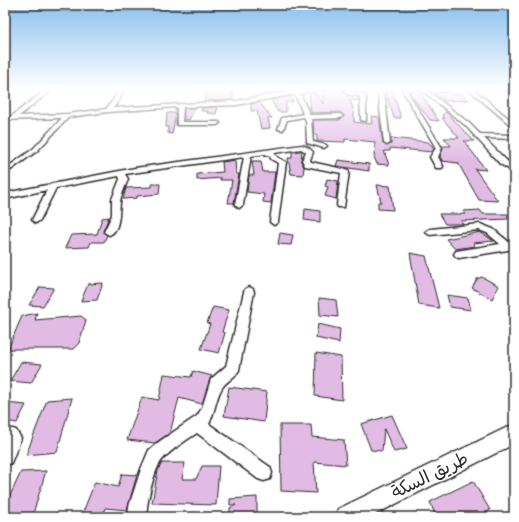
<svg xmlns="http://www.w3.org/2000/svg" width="519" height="522" font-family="Mynerve,'Playpen Sans Arabic',sans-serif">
<rect width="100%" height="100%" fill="#fff"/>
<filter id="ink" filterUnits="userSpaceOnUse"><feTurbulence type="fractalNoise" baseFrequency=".025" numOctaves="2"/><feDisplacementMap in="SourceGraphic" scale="8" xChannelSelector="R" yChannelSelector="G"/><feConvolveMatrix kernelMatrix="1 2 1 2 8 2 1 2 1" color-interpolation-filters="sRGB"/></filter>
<g filter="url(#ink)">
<!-- building -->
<path fill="#e1bbe4" stroke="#2b2b2b" d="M208 88H234L230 93 233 92V100L204 101Z
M287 88 288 90 267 94 264 89Z
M334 88H343L347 95 359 97V100H350L354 112V122L372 124 371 116 379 117 383 143 386 146 391 144V138L428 142 434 148 432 152 390 148V151H384L389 165 377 164 374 157 375 142 345 139V142L317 141V135L314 134 313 120H340L344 116 340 112 311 113 309 93 314 92 323 104V90H334Z
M384 88 392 89 401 118H394Z
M408 91H419L439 121 430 120Z
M450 92 453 94H462L469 100 445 101 435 93Z
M291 96 293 102H286V112H278L271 100Z
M259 102 272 118H268L270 128 261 129 257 111H251V104Z
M218 107 216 114 207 113 208 111H201L202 108Z
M184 108H195L189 120 184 119Z
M446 112 474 141H464L486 170 475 169 498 201 479 200 458 163 442 161 440 156 443 149 442 146H451L444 138H459L442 118H445L442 115Z
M167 113H176L172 134 168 133V127H166Z
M300 151H302L301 161 304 167 303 175 291 174 288 158H292V152Z
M235 160 236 174H239L234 203H228L232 180H220L221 178 197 180V174L223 172 222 162Z
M338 160 369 164V171L336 166Z
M252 161H261L263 172H275L271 203 263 202 264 194 247 192 249 175H254Z
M327 179 338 181 336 199 325 196 328 187 325 186Z
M152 184H160L159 194 137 196V198L123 199 126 188 152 187Z
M377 185 390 186 393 210 378 209V202H381Z
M305 209 320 211V222L304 220Z
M480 210 483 214H508V219L461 221 463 224H445L439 214H466L463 211Z
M109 217 103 231 107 235 104 242H91L89 247 65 248 71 235 97 234 102 218Z
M480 232 494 241 473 243 475 246 455 249 446 239Z
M280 233 293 235 291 245 278 244Z
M410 253 426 256 439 308 419 305Z
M482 277 499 286 492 299 472 288 477 279Z
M103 283 97 300 81 301 88 284Z
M40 287 54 288 43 306 29 305Z
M447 295 468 298 471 310 450 307Z
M319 298 336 300 338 317 320 315Z
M213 307 229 310 222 332 225 333 219 353 201 349 210 324 207 323Z
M37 313 35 320 81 316 86 320 79 343 73 349H8L22 316Z
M318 324 340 329 339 343 316 338Z
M316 353 341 357 342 400 315 396Z
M21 362 42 364 31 383 10 381Z
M193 371 212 376 210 379 202 404 179 398 170 433 155 443 127 440 142 397 159 400 164 374 191 377Z
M229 387 267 392 264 422 224 416Z
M72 398 57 452 26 455 47 400Z
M5 403 26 405 17 423 5 421Z
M392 415 407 449 394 452 384 429 382 451 371 450 361 424Z
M280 425H311L312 437 344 440 346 465 314 462 316 493 281 491Z
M162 463H185L182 479H196L202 466H219L216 505 152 503 158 470Z
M46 471 32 517H5V502H7L21 472Z
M122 474 137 475 127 510 105 508 102 517H81L95 482 118 487Z
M473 481 490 510 487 512 488 517H436L430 502Z
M257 497V517H230V508L236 505H230V499Z"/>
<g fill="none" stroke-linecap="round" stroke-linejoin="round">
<defs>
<path id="minor" d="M48 88H54L19 116 67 114 106 109 114 99 119 88H124L120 99 113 108 237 101 297 90 325 88 300 94 310 115 340 114 343 116 340 118 311 119 313 142 326 145 327 146 324 148 307 143 306 120 304 117 287 120 283 130 278 129 282 118 303 114 295 94 237 105 183 107 182 122H219L220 123 217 125H177V107L108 112 69 117 37 151 5 174V169L33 149 62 118 5 120V116H12Z
M344 88H348L351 92 366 95V121L361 120 360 96 347 94Z
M376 88H380L385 99 390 143 387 145 384 143 379 99Z
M401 88H405L442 148 438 157 443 166 442 168H436L430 157 436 148Z
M419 88H424L469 123 480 134 514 135V139L484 138 506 160 514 167V172L500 164 465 125Z
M467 88H472L514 123V128Z
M501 88H508L514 90V94Z
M302 145 309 148 313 152 310 160 311 162 348 170 349 172 344 207H338L337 205 341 173 305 166 302 160 306 152 301 149 274 153 277 157 286 162 278 222 274 225 270 222 278 163 271 159 270 156 265 154 251 156 243 205 239 208 235 205 244 157 125 174 128 179C126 185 123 191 121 197 118 206 122 231 109 235L104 232 112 215V199L120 179 119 176 56 188 40 220 36 223 32 220 47 190 5 199V193L135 168Z
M480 224 493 229 510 243H514V249L459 258 456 257 454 254 456 251 500 244 487 233 479 230 430 235 425 232 430 229Z
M249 287 253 289 254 292 239 370C235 378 226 381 222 388 216 397 215 412 209 424L270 467 272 473 270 479 264 481 258 479 197 433C185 441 172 449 162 460 153 471 147 503 146 517H128L129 506 141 469 149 450 160 441 197 416 202 408 211 379 226 366 244 292 245 289Z
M5 427 16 430 21 438 11 463 5 465Z"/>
<path id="major" d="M514 424V444L370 517H335L338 509Z"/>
</defs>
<!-- minor casing -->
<use href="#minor" stroke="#2b2b2b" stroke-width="3"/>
<!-- major casing -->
<use href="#major" stroke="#2b2b2b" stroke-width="3"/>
<!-- minor -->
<use href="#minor" fill="#fff" fill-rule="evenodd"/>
<!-- major -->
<use href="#major" fill="#fff" fill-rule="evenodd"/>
</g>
</g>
<!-- sky -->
<linearGradient id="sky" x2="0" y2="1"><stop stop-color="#88bfee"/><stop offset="0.55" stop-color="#fff"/><stop offset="1" stop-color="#fff" stop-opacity="0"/></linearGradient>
<rect width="519" height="161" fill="url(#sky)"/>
<g text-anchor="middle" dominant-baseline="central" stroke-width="3" stroke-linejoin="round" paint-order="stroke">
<!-- near-street labels -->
<g font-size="18" fill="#2b2b2b" stroke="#fff">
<text transform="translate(430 476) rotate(-26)">طريق السكة</text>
</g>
</g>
<!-- margin -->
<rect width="519" height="522" fill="none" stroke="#fff" stroke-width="20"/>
<rect x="10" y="10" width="499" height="502" fill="none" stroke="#2b2b2b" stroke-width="1.5" filter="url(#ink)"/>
</svg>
